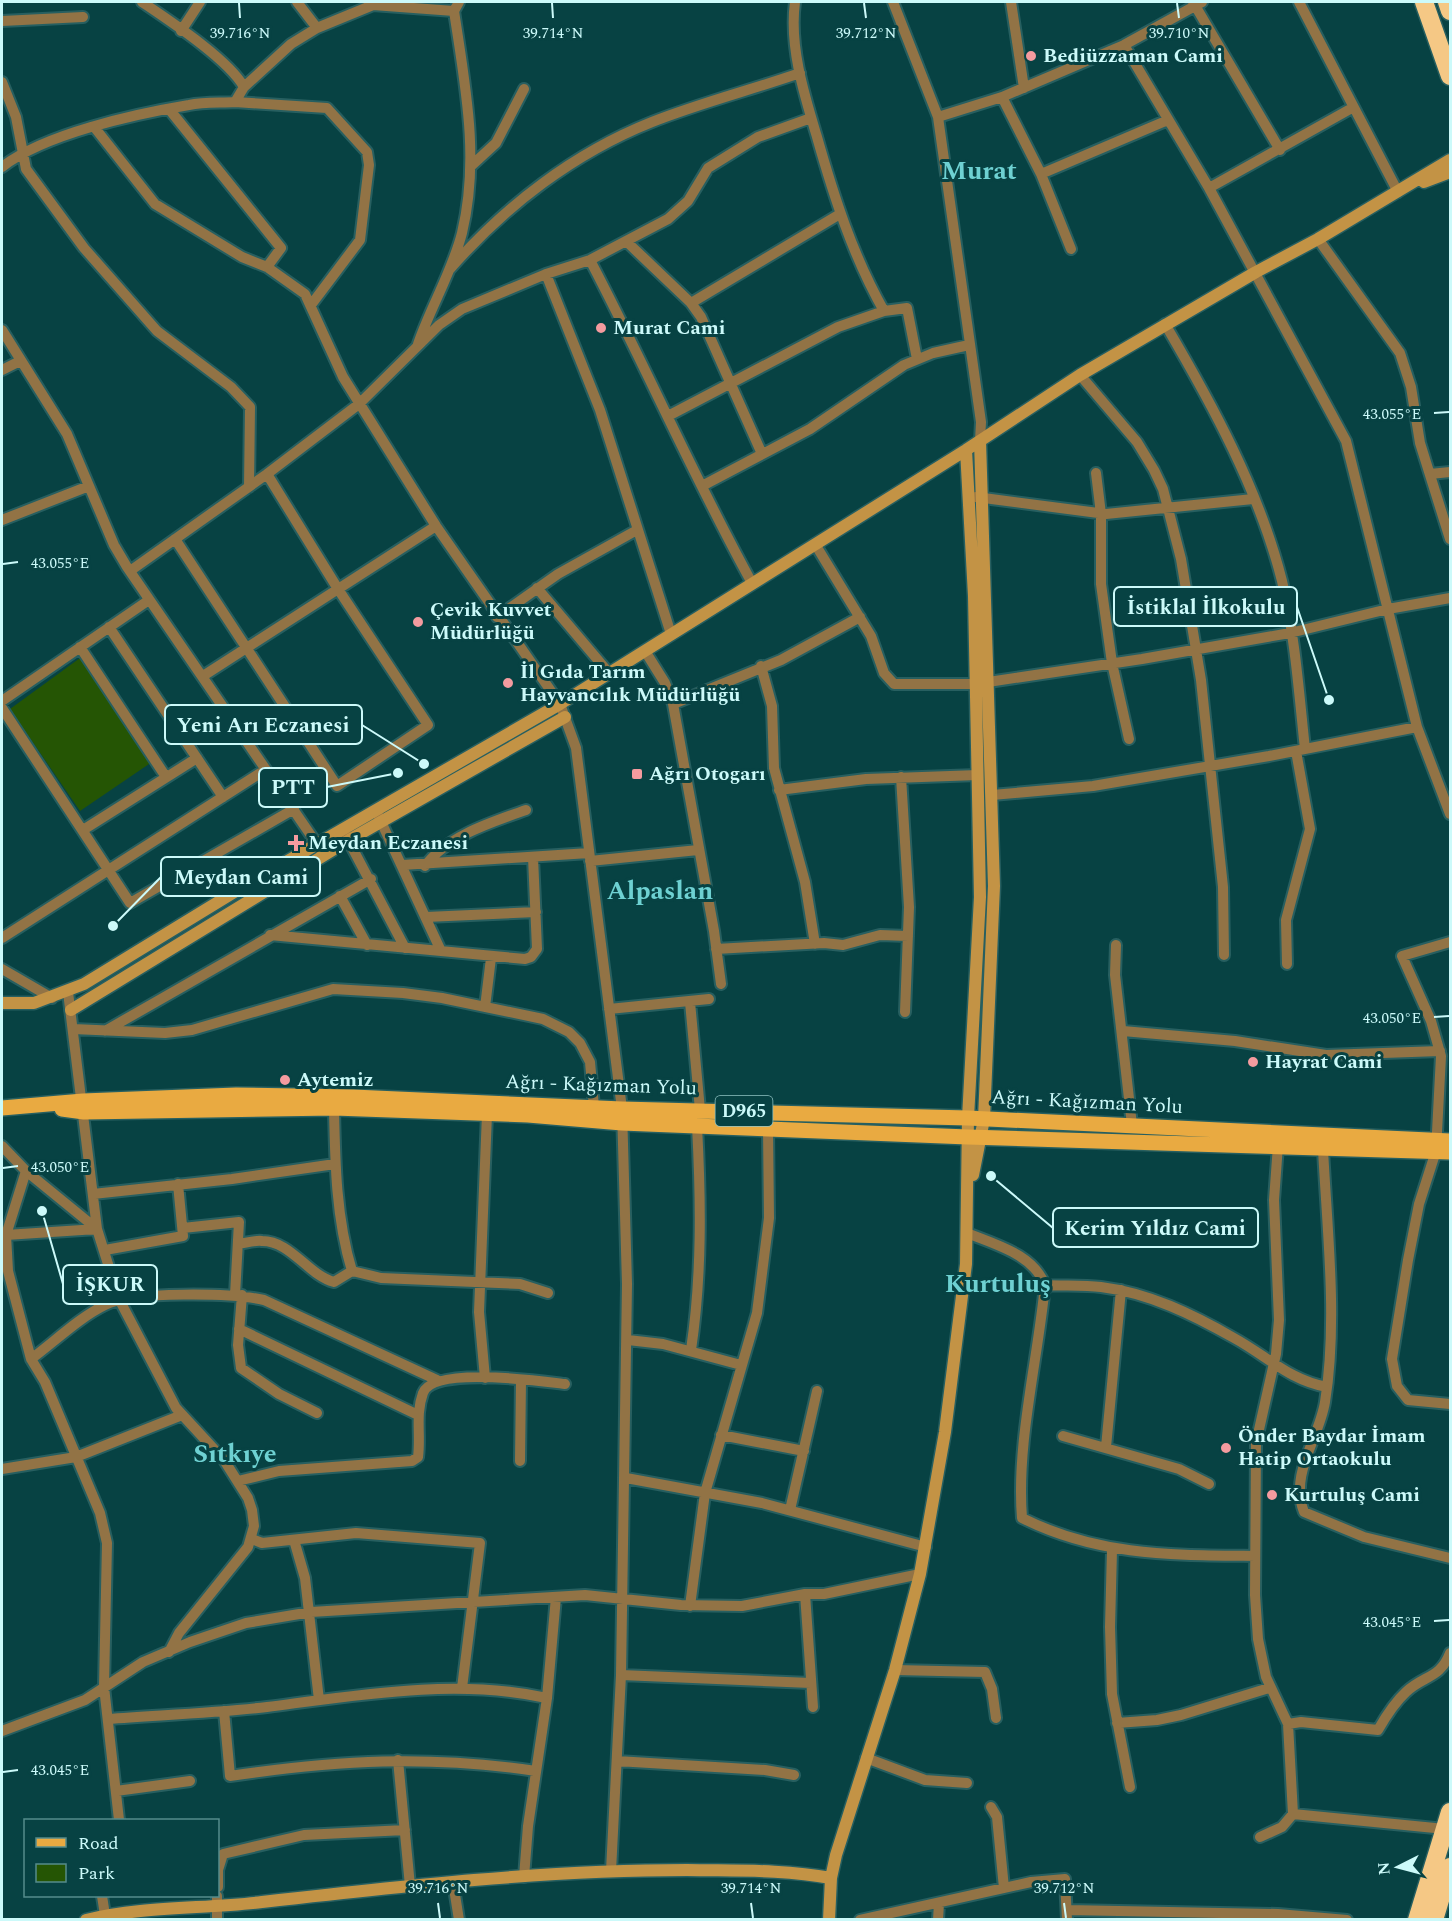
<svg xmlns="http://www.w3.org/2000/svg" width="1452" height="1921" font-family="Spectral,serif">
<rect width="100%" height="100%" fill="#074243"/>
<!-- green -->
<path fill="#255504" d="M80 658 152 762 80 811 10 709Z"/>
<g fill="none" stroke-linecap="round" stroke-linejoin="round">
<defs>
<path id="street" d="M142 2C170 21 228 59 244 87
M297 2 317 28
M795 2C789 46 804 94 817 137 834 197 853 256 884 311
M893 2 938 117 981 422 980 441
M1011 2 1024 88
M1193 2 1280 150
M1299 2 1398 192
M2 21 83 17
M181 31 200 2
M1124 45 1209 188 1346 441 1417 727 1450 814
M2 82 16 117 26 169 84 248 157 331 231 387 250 407 249 487
M1002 97 1041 174 1071 249
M235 102 327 108 367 152 369 165 360 240 311 305
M169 109 281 248 267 267 305 294 343 377 436 526 560 704 576 748 622 1109 627 1284 621 1675 611 1871
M938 117 1002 97 1124 45 1202 2
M95 128 155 204 242 257 267 267
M471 166 496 143 524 89
M2 167C44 134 135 114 189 105 204 102 220 103 235 102L244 87 291 44 317 28 373 5 454 11
M1041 174 1168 120
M1209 188 1352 108
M1318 239 1400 353 1411 387 1420 443 1450 539
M627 242 691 303 701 317 762 454
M590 260C646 367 694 478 752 583
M450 269C505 206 574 153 652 122 700 103 751 90 800 73
M546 274 600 410 671 634
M691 303 840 214
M1165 324C1212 404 1259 490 1282 581 1295 635 1299 694 1305 749
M2 330 67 434 114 545 127 567 321 850
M418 344C431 306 452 272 462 233 480 158 465 85 454 11L459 2
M2 370 20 361
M1080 375 1137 442 1154 470 1163 489 1181 559 1201 680 1223 887 1224 955
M668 416 838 327 884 311 907 308 917 359
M1096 473 1101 514V584L1112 663 1129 739
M1430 474 1450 472
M702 486 810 429 904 365 933 353 969 345
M976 497 1106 514 1253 499
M2 520 89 486
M175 539 337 786 428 725 338 589 267 474
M815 544 871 636 884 673 894 684H975L1142 659 1290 633 1388 609 1450 598
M130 571 267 474 359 404 439 325 462 309 546 274 590 260 668 219 688 201 708 168 758 137 811 118
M537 588 609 673
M497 617 558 574 637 530
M109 627 223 797
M80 647 166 777
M645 651 665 683 673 704 714 931 721 984
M761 666 772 706 774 768 805 882 815 944
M203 676 436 526
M2 701 149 600
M673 704 781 660 860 617
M2 708 130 903 294 809
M901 777 909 907 905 1012
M779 790 866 779 978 775
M992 795 1093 786 1269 756 1417 727
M378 815 441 951
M83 830 197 758
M345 834 405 948
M590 861 698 850
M402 865 589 853
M425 866C447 836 492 822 526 810
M340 896 367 945
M426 917 536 912
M270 935 525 959 531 957 537 949 533 857
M2 938 265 770
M1450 942 1402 956 1431 1021 1441 1056 1436 1151 1419 1204 1408 1260 1392 1359 1397 1386 1408 1400 1450 1404
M1116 945 1115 975 1132 1125
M716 949 824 943 843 945 880 935 908 936
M1287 964 1286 920 1310 829 1296 751
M2 969 52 998
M68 992 97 1229 119 1299 176 1408 224 1460 248 1498 252 1510 254 1526 248 1547 179 1633 169 1652
M690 1002 700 1110
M485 1007 491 958
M609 1009 709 999
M73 1029 165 1033 192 1030 333 989 403 993 442 998 543 1019 569 1032 580 1043 590 1062 594 1107
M105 1031 371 879
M1123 1031 1235 1041 1326 1055 1440 1051
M334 1108C335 1162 336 1218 352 1271
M2 1146 26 1171 97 1229
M1323 1149C1327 1230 1338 1321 1325 1402 1319 1439 1289 1474 1304 1512L1364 1537 1450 1558
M26 1171 6 1235 8 1271 31 1359 45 1382 100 1513 107 1543 104 1687 119 1820
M93 1194 232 1179 335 1164
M183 1228 239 1222 235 1295
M967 1233C996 1245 1033 1254 1045 1285 1038 1359 1016 1444 1022 1518 1098 1556 1171 1555 1255 1556
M6 1235 97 1229
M239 1244C246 1243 255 1240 262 1241 291 1241 308 1275 334 1282L352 1271 381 1278 520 1284 548 1293
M105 1250 183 1236 178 1184
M1045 1285C1064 1286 1083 1285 1101 1287 1149 1293 1192 1314 1234 1338 1267 1356 1289 1380 1327 1387
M242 1295 238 1345 241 1368 279 1394 317 1413
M239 1329 418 1415
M628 1340 663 1344 741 1365
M691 1350C702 1276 701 1201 697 1126
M31 1359C54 1342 80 1317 105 1305 133 1291 233 1293 264 1300L437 1380
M485 1378 479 1312 487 1114
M721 1435 804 1451
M1063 1436 1179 1469 1209 1484
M1106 1447 1121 1290
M520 1461 521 1380
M2 1469 76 1457 182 1415
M626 1478 762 1503 926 1547
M238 1481 279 1471 412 1461 418 1457C421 1435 415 1415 423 1393 433 1366 540 1381 565 1384
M790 1510 817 1391
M252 1539 262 1543 356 1533 480 1543 462 1688
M294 1540 305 1578 319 1700
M1112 1550 1110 1627 1112 1694 1130 1787
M805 1594 813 1707
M690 1606 705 1493 757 1313 769 1218 768 1129
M895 1670 985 1672 992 1689 996 1718
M621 1675 811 1683
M224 1711 230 1776C338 1760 427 1755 536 1771
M108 1719C161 1715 214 1713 267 1707 358 1695 457 1678 547 1698
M1117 1723 1157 1720 1181 1715 1269 1688
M1288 1724 1301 1722 1378 1730C1386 1716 1394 1703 1406 1692 1424 1675 1440 1679 1450 1653
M2 1731 85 1700 143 1662 190 1642 246 1623 311 1612 585 1595 681 1605 742 1606 805 1594H824L920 1574
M866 1758 925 1780 967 1783
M398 1760 410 1886
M617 1761 765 1770 794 1775
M116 1791 190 1781
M991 1807 997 1817 1004 1888
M1293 1814 1445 1829
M1260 1837 1282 1827 1293 1814 1288 1724 1266 1677 1258 1639 1255 1595 1256 1443 1276 1354 1279 1320 1274 1200 1278 1145
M524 1877 528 1826 547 1698 556 1597
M453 1882 459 1920
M218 1887V1870L223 1854 304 1835 405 1830
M102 1896 105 1915
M1067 1910 1278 1914 1347 1920
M217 1920V1896
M860 1920 1031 1882 1065 1879 1067 1920
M938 1920 939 1903"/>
<path id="secondary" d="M1424 182 1450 172
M2 1003H34L84 984 241 888 560 704 966 450 1080 375 1256 272 1318 239 1450 160
M71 1010 349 840 565 717
M973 1175 984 1119 994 886 980 441
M86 1920C142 1906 205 1909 262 1902 403 1886 545 1870 687 1870 735 1871 783 1869 831 1878
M829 1920 831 1878 836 1855 895 1670 920 1574 945 1432 966 1264 968 1118 980 897 974 596 966 450"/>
<path id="primary" d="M2 1108 83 1101 236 1095 353 1097 622 1109 968 1118 1450 1141
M62 1109 84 1112 334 1108 528 1115 622 1123 968 1137 1450 1152"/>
<path id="highway" d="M1424 2 1450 76
M1447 2 1450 11
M1417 1920 1450 1812
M1434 1920 1450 1867"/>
</defs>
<!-- street casing -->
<use href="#street" stroke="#275f60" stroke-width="14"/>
<!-- secondary casing -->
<use href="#secondary" stroke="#275f60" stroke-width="15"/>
<!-- primary casing -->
<use href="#primary" stroke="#275f60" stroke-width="18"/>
<!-- highway casing -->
<use href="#highway" stroke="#275f60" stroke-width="21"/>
<!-- street -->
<use href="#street" stroke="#927345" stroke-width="10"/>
<!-- secondary -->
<use href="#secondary" stroke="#c39345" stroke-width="12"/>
<!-- primary -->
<use href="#primary" stroke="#e9aa41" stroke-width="15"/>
<!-- highway -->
<use href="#highway" stroke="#f5c885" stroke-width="18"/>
</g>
<!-- ticks -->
<path fill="none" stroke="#ccfafa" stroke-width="2" d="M239 3 240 18M552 3 553 18M864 3 866 18M1177 3 1179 18M1434 413 1449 412M3 564 18 562M1434 1017 1449 1016M3 1168 18 1166M1434 1621 1449 1620M3 1772 18 1770M438 1903 440 1918M751 1903 753 1918M1064 1903 1066 1918"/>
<!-- markers -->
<g fill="#f49b9f" stroke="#074243" stroke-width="2">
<circle cx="1031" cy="56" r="6"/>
<circle cx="601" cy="328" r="6"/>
<circle cx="418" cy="622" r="6"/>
<circle cx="508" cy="683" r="6"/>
<rect x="631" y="768" width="12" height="12" rx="3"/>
<path d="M293 834h6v6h6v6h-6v6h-6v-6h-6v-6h6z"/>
<circle cx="1253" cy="1062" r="6"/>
<circle cx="285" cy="1080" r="6"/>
<circle cx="1226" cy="1448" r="6"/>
<circle cx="1272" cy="1495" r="6"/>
</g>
<g text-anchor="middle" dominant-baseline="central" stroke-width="6" stroke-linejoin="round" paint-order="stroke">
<!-- shield labels -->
<rect fill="#074243" stroke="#91c3c3" stroke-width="1.5" x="715.5" y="1096" width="57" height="30" rx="4.5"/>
<g font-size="18" font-weight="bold" fill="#ccfafa">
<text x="744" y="1111">D965</text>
</g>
<!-- poi labels -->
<g font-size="20" font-weight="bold" fill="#ccfafa" stroke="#074243" text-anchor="start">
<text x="1043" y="56">Bediüzzaman Cami</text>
<text x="613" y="328">Murat Cami</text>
<text x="430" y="610">Çevik Kuvvet<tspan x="430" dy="23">Müdürlüğü</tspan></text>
<text x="520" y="672">İl Gıda Tarım<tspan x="520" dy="23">Hayvancılık Müdürlüğü</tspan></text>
<text x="649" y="774">Ağrı Otogarı</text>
<text x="308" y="843">Meydan Eczanesi</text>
<text x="1265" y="1062">Hayrat Cami</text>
<text x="297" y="1080">Aytemiz</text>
<text x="1238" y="1436">Önder Baydar İmam<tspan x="1238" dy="23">Hatip Ortaokulu</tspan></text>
<text x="1284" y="1495">Kurtuluş Cami</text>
</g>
<!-- street labels -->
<g font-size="20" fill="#ccfafa" stroke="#074243">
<text transform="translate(601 1085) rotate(2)">Ağrı - Kağızman Yolu</text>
<text transform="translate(1087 1102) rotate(3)">Ağrı - Kağızman Yolu</text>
</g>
<!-- district labels -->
<g font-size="26" font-weight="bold" fill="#6ed1d2" stroke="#074243">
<text x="979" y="171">Murat</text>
<text x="660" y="891">Alpaslan</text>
<text x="998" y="1284">Kurtuluş</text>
<text x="235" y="1454">Sıtkıye</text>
</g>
</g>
<g font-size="15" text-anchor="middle" fill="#ccfafa" stroke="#074243" stroke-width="6" stroke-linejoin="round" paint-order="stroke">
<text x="240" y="38">39.716°N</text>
<text x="553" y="38">39.714°N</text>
<text x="866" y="38">39.712°N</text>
<text x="1179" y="38">39.710°N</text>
<text x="1392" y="419">43.055°E</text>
<text x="60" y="568">43.055°E</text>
<text x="1392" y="1023">43.050°E</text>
<text x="60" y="1172">43.050°E</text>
<text x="1392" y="1627">43.045°E</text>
<text x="60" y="1775">43.045°E</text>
<text x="438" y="1893">39.716°N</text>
<text x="751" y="1893">39.714°N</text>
<text x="1064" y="1893">39.712°N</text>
</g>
<!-- callouts -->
<path fill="none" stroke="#ccfafa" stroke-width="2" d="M1329 700L1297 607M424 764L362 725M398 773L327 787M113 926L161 877M991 1176L1053 1228M42 1211L63 1284"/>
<g fill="#ccfafa" stroke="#074243" stroke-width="2">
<circle cx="1329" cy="700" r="6"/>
<circle cx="424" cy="764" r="6"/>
<circle cx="398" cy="773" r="6"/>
<circle cx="113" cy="926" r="6"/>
<circle cx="991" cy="1176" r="6"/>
<circle cx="42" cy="1211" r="6"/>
</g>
<g fill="#074243" stroke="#ccfafa" stroke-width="2">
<rect x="1114" y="587" width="183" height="39" rx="6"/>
<rect x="165" y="705" width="197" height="39" rx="6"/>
<rect x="259" y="768" width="68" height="39" rx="6"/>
<rect x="161" y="857" width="159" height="39" rx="6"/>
<rect x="1053" y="1208" width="205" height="39" rx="6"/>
<rect x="63" y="1265" width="94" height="39" rx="6"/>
</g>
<g font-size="21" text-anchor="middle" font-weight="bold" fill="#ccfafa">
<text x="1206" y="614">İstiklal İlkokulu</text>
<text x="263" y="732">Yeni Arı Eczanesi</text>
<text x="293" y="794">PTT</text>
<text x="241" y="884">Meydan Cami</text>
<text x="1155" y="1235">Kerim Yıldız Cami</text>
<text x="110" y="1291">İŞKUR</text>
</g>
<!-- border -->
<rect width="1452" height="1921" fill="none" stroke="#ccfafa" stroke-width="6"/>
<!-- legend -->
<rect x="24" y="1819" width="195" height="78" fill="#074243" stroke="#568c8c" stroke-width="1.5"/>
<rect x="36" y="1838" width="30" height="9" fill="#e9aa41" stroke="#568c8c" stroke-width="1.5"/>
<text x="78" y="1849" font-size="18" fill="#ccfafa">Road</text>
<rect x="36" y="1864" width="30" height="18" fill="#255504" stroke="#568c8c" stroke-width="1.5"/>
<text x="78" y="1879" font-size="18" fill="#ccfafa">Park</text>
<!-- north arrow -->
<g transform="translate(1398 1867) rotate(264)" stroke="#074243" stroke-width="4.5" paint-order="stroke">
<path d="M0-4.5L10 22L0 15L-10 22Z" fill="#ccfafa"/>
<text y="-9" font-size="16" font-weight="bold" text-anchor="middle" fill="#ccfafa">N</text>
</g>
</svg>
